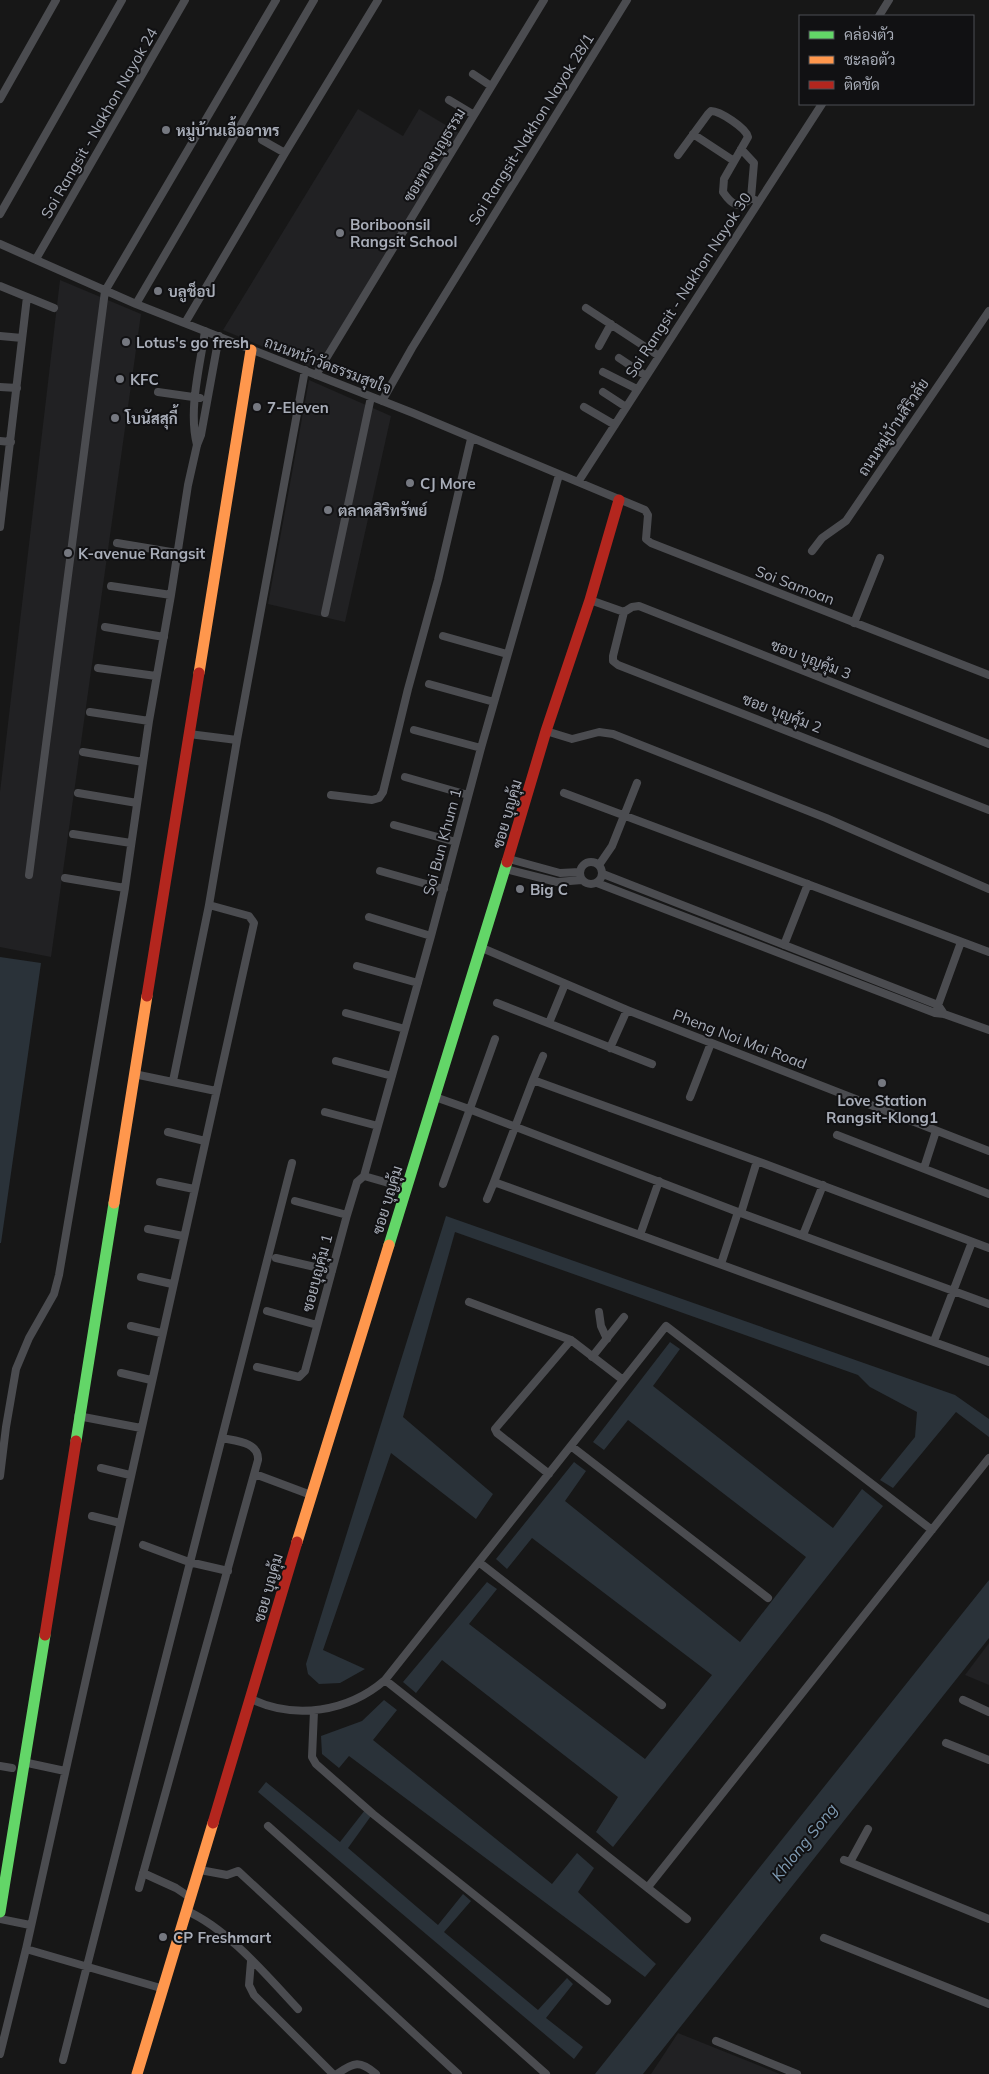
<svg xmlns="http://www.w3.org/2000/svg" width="989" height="2074" font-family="Mulish,Sarabun,sans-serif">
<rect width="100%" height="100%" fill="#171717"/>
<!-- built -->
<path fill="#212123" d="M358 109 403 136 419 109 459 133 316 369 223 330Z
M60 280 141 314 51 957 0 947V792Z
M309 380 391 416 345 622 268 604Z
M989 1643V1685L965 1675Z
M678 2033 780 2074H651Z"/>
<!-- water -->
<path fill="#2a3239" d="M0 957 41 963 1 1243H0Z
M446 1216 955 1395 989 1419V1437L956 1412 893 1488 880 1480 915 1437 917 1412 870 1387 858 1375 455 1232 403 1417 493 1494 476 1519 391 1453 323 1650 365 1669 340 1683 319 1684 308 1674 306 1664Z
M670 1342 680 1349 653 1386 833 1528 862 1489 883 1506 613 1847 596 1832 618 1797 442 1660 416 1693 403 1682 487 1582 497 1589 469 1624 645 1759 712 1675 532 1538 507 1569 496 1559 574 1462 586 1471 565 1501 740 1642 806 1557 628 1420 604 1450 593 1442Z
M989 1580V1638L643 2074H595Z
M384 1700 397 1710 373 1740 552 1884 577 1853 594 1868 578 1892 656 1964 645 1977 349 1756 339 1768 322 1754 321 1736 362 1721Z
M266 1782 340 1842 365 1810 371 1816 348 1848 438 1925 463 1894 471 1901 444 1932 538 2010 567 1978 573 1984 546 2018 583 2047 574 2059 258 1792Z"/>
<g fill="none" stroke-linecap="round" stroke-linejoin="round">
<!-- street -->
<path stroke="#4b4c50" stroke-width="8" d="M879 16 889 0
M473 74 491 86
M0 99 56 0
M449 100 474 115
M693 134 734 161
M262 140 285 153
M741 149 754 163 751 198 755 200
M678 155 708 114 711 111C720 111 746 128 748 137L724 179 723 192C732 205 739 210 751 198
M0 214 122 0
M0 244 136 304 413 413 645 510 648 515 646 539 651 543 989 675
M36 259 185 0
M0 286 54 308
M136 304 314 0
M586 308 659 356
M185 323 285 153 378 0
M0 336 22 338
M599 346 611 324
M619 358 646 376
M603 372 637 389
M316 375 544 0
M0 387 17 388
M158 392 200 398
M603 392 626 407
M382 401 412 348 627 0
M584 407 615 425
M0 441 11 442
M197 445C188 410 200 366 205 331
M578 482 822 104
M0 527 27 297
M117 543 177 553
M812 551 822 538 846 521 989 311
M111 586 171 595
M590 600 624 612
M624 612 613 656V661L618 665 989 810
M624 612 632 607 639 606 989 744
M325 613 371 397
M854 623 880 558
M105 627 164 637
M443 636 507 654
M98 668 156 676
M429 684 494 702
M90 712 149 721
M414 730 481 748
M546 731 572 739 599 732 613 734 826 818 989 889
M237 740 305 370
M83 752 143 762
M405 777 468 795
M78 793 137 803
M564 793 989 952
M331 795 372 800 379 798 383 792 408 689 438 580 471 439
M394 825 456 842
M73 834 131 843
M509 859 560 873 580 872
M580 873a11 11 0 1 1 22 0a11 11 0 1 1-22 0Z
M599 865 612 846 637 783
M506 869 557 882 582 880
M380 871 444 889
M603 874 938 1005 944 1014
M29 875 105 291 276 0
M65 878 125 888
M597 883 935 1013 944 1014 989 1030
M369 917 431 936
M784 945 808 884
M482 948 627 1010 989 1151
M357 966 418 983
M497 1003 652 1064
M937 1008 961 942
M346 1013 405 1029
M549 1023 565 984
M610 1048 627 1010
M336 1061 392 1076
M134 1074 216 1091
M533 1080 543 1056
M173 1081 209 905
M435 1097 469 1109 738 1212 989 1304
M690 1097 711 1043
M325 1112 378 1126
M168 1132 205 1141
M837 1135 989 1194
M924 1168 936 1131
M160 1182 194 1189
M443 1184 495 1039
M406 1188 364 1176 431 936 481 748 559 475
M487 1199 494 1182
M295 1201 347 1215
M741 1213 757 1161
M148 1229 183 1236
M640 1235 659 1181
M803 1235 823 1185
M989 1248 757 1161 533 1080 494 1182 989 1362
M276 1258 332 1271
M721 1264 738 1212
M141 1277 172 1284
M469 1302 571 1340
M267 1311 317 1325
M599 1312 601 1326 607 1339
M131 1326 161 1333
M934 1341 972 1242
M592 1357 624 1317
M257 1367 295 1376 299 1377 305 1371 347 1215 357 1182 364 1176
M121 1373 151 1380
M78 1416 141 1428
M571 1446 768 1598
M101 1468 130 1475
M255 1474 311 1495
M549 1474 497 1433 495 1429 571 1340 623 1380
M0 1476 6 1427 16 1369 29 1338 54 1294 59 1275 125 888 149 721 171 595 188 485 197 445 201 435 219 336
M92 1516 120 1523
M143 1545 189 1562 228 1571
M480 1563 662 1705
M385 1680 687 1919
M251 1699C295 1720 348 1712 385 1680L666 1326 932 1530
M963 1700 989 1712
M314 1711 312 1757 316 1764 373 1814 607 2001
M946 1743 989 1760
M23 1762 65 1771
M0 1766 12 1768
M268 1826 546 2074
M844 1860 989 1919
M850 1862 868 1829
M200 1870 227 1875 238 1871 458 2074
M143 1873 176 1888 191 1898
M648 1887 989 1458
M139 1888 258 1460C259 1442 236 1441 222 1438
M187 1911C228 1929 268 1977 298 2009
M0 1919 30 1925
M824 1938 989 2004
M26 1949 164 1989
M251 1961 249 1985 254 1995 333 2074
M716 2041 797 2074
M0 2054 26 1949 254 923 249 916 209 905 237 740 189 734
M63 2060 292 1163
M337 2074C354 2062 360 2060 376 2074"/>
<!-- fast -->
<path stroke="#63d668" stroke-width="11" d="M389 1245 507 862
M76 1441 114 1203
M0 1912 45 1635"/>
<!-- slow -->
<path stroke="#ff974d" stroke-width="11" d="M199 673 251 350
M114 1203 147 996
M297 1542 389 1245
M137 2074 213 1823"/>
<!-- jam -->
<path stroke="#b3261e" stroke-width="11" d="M507 862 546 731 590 600 619 500
M147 996 199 673
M45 1635 76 1441
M213 1823 297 1542"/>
</g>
<!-- markers -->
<g fill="#757880" stroke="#111113" stroke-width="2">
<circle cx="166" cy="130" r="5"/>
<circle cx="340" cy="233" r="5"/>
<circle cx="158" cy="291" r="5"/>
<circle cx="126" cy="342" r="5"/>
<circle cx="120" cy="379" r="5"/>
<circle cx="257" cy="407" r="5"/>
<circle cx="115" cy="418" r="5"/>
<circle cx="410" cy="483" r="5"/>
<circle cx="328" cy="510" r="5"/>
<circle cx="68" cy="553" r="5"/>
<circle cx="520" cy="889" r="5"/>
<circle cx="882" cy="1083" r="5"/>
<circle cx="163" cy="1937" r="5"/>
</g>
<g text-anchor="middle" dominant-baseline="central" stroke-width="4" stroke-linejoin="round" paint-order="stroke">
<!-- street labels -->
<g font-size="15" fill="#a8adb8" stroke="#111113">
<text transform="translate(99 123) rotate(-60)">Soi Rangsit - Nakhon Nayok 24</text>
<text transform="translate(531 129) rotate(-58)">Soi Rangsit-Nakhon Nayok 28/1</text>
<text transform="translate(434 155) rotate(-59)">ซอยทองบุญธรรม</text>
<text transform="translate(688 285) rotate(-57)">Soi Rangsit - Nakhon Nayok 30</text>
<text transform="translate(328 365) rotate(21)">ถนนหน้าวัดธรรมสุขใจ</text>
<text transform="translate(893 427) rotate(-56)">ถนนหมู่บ้านสิริวลัย</text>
<text transform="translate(795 585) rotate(21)">Soi Samoan</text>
<text transform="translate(811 659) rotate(21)">ซอบ บุญคุ้ม 3</text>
<text transform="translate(782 713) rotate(21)">ซอย บุญคุ้ม 2</text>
<text transform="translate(507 814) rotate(-74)">ซอย บุญคุ้ม</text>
<text transform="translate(442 842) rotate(-75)">Soi Bun Khum 1</text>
<text transform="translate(740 1039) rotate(21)">Pheng Noi Mai Road</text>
<text transform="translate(387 1200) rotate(-73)">ซอย บุญคุ้ม</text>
<text transform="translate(317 1273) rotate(-75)">ซอยบุญคุ้ม 1</text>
<text transform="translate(268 1588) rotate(-74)">ซอย บุญคุ้ม</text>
</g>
<!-- poi labels -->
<g font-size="15" font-weight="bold" fill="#a8adb8" stroke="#111113" text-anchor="start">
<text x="176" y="130">หมู่บ้านเอื้ออาทร</text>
<text x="350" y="224">Boriboonsil<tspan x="350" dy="17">Rangsit School</tspan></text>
<text x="168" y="291">บลูช็อป</text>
<text x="136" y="342">Lotus's go fresh</text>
<text x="130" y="379">KFC</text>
<text x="267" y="407">7-Eleven</text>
<text x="125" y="418">โบนัสสุกี้</text>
<text x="420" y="483">CJ More</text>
<text x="338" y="510">ตลาดสิริทรัพย์</text>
<text x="78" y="553">K-avenue Rangsit</text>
<text x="530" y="889">Big C</text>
<text x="882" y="1100" text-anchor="middle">Love Station<tspan x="882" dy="17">Rangsit-Klong1</tspan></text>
<text x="173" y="1937">CP Freshmart</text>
</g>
<!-- water labels -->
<g font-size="16" font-style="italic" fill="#7f9bb3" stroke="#111113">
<text transform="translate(804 1842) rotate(-51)">Khlong Song</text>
</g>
</g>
<!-- legend -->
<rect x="799" y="15" width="175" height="90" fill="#111113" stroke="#4d4f55"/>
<rect x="809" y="31" width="25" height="8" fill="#63d668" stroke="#4d4f55"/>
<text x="844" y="40" font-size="15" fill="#a8adb8">คล่องตัว</text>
<rect x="809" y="56" width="25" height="8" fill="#ff974d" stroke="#4d4f55"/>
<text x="844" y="65" font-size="15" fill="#a8adb8">ชะลอตัว</text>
<rect x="809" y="81" width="25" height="8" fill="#b3261e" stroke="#4d4f55"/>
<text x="844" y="90" font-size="15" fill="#a8adb8">ติดขัด</text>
</svg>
